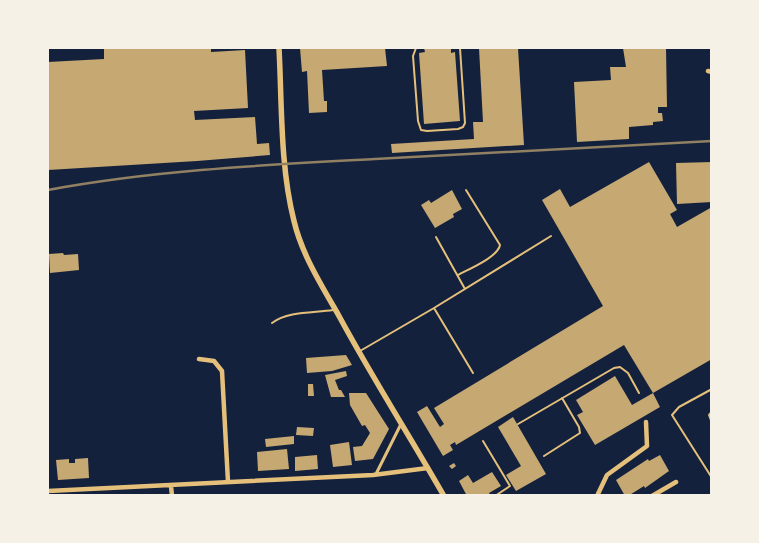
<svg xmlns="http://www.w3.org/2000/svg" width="759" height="543" font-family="'Varela Round',sans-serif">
<rect width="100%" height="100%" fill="#14213d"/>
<!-- building -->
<path fill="#c6a872" d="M300 48H385L387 66 322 70 324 101H327V112L309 113 307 71 302 72Z
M424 48H451V53L455 52 460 121 424 124 419 53 425 52Z
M479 48H518L524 145 392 153 391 144 474 139 473 122H483Z
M623 48H666L667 107H658V113H662L663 121 653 122V125L629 127V139L577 142 574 82 611 80 610 67H626Z
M104 49 211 48V52L245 50 248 108 194 111 195 120 255 117 257 144 269 143 270 155 197 161 48 170V62L104 59Z
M649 162 677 210 670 214 677 227 712 207V359L653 393 624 345 456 445 455 442 450 445 453 450 443 456 417 412 427 406 440 427 444 424 434 408 603 306 542 200 560 189 570 207Z
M712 162V202L677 204 676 163Z
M452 190 462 209 453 214 454 217 435 228 421 205 429 200 431 203Z
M63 253 64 255 78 254 79 270 50 273 49 254Z
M346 355 352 365 332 371 307 373 306 358Z
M346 371 347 376 335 380 339 390H341L345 397H331L325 375Z
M615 376 632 405 653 393 660 407 595 445 577 415 583 412 576 400Z
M308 384H313L314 396H308Z
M349 393H366L389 429 373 459 355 461 353 447 362 446 370 433 365 425 362 426 350 405Z
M513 417 546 474 516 491 506 475 521 466 498 427Z
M297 427 314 428 313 436 296 435Z
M294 436V444L266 447 265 439Z
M349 442 352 465 333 467 330 445Z
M287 449 289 469 258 471 257 452Z
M317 455 318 469 295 471V457Z
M660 455 669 471 645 488 644 486 628 496H625L616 480 648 459 649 461Z
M88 458 89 478 58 480 56 460 69 459V463H75V459Z
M454 463 456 466 452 469 449 466Z
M492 472 501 486 489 493 491 496H467L459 481 468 475 473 483Z"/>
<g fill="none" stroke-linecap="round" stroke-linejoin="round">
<!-- service -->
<path stroke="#e5c07b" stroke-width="2" d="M416 48 413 56 418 121 421 130 427 131 458 129 463 127 465 123 460 48
M436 237 465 289
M458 275C469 269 498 257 500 245L466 190
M434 308 473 373
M272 323C288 311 314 313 333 310
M360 351 434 308 551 236
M712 389 679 407 672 415 712 478
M712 411 709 415 712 423
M518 424 614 368 620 367 628 373 639 393
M483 441 510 486 495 496
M544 456 580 433 579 427 562 398"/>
<!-- pedestrian -->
<path stroke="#e5c07b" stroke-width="3" d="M376 474 401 424"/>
<!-- minor -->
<path stroke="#e5c07b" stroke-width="4.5" d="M708 71 712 72
M199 359 214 361 222 371 228 482
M171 486 172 496
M48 491 373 475 428 468
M597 496 607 475 647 446 646 422
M652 496 676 482"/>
<!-- secondary -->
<path stroke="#e5c07b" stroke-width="5.5" d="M279 48C282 104 280 166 294 221 302 255 322 286 339 316 372 377 409 435 444 496"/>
<!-- rail -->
<path stroke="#918062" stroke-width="2.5" d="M48 190C156 170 265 165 375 159 487 153 599 147 712 141"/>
</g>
<!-- border -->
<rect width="759" height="543" fill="none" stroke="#f6f1e7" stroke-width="98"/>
</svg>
